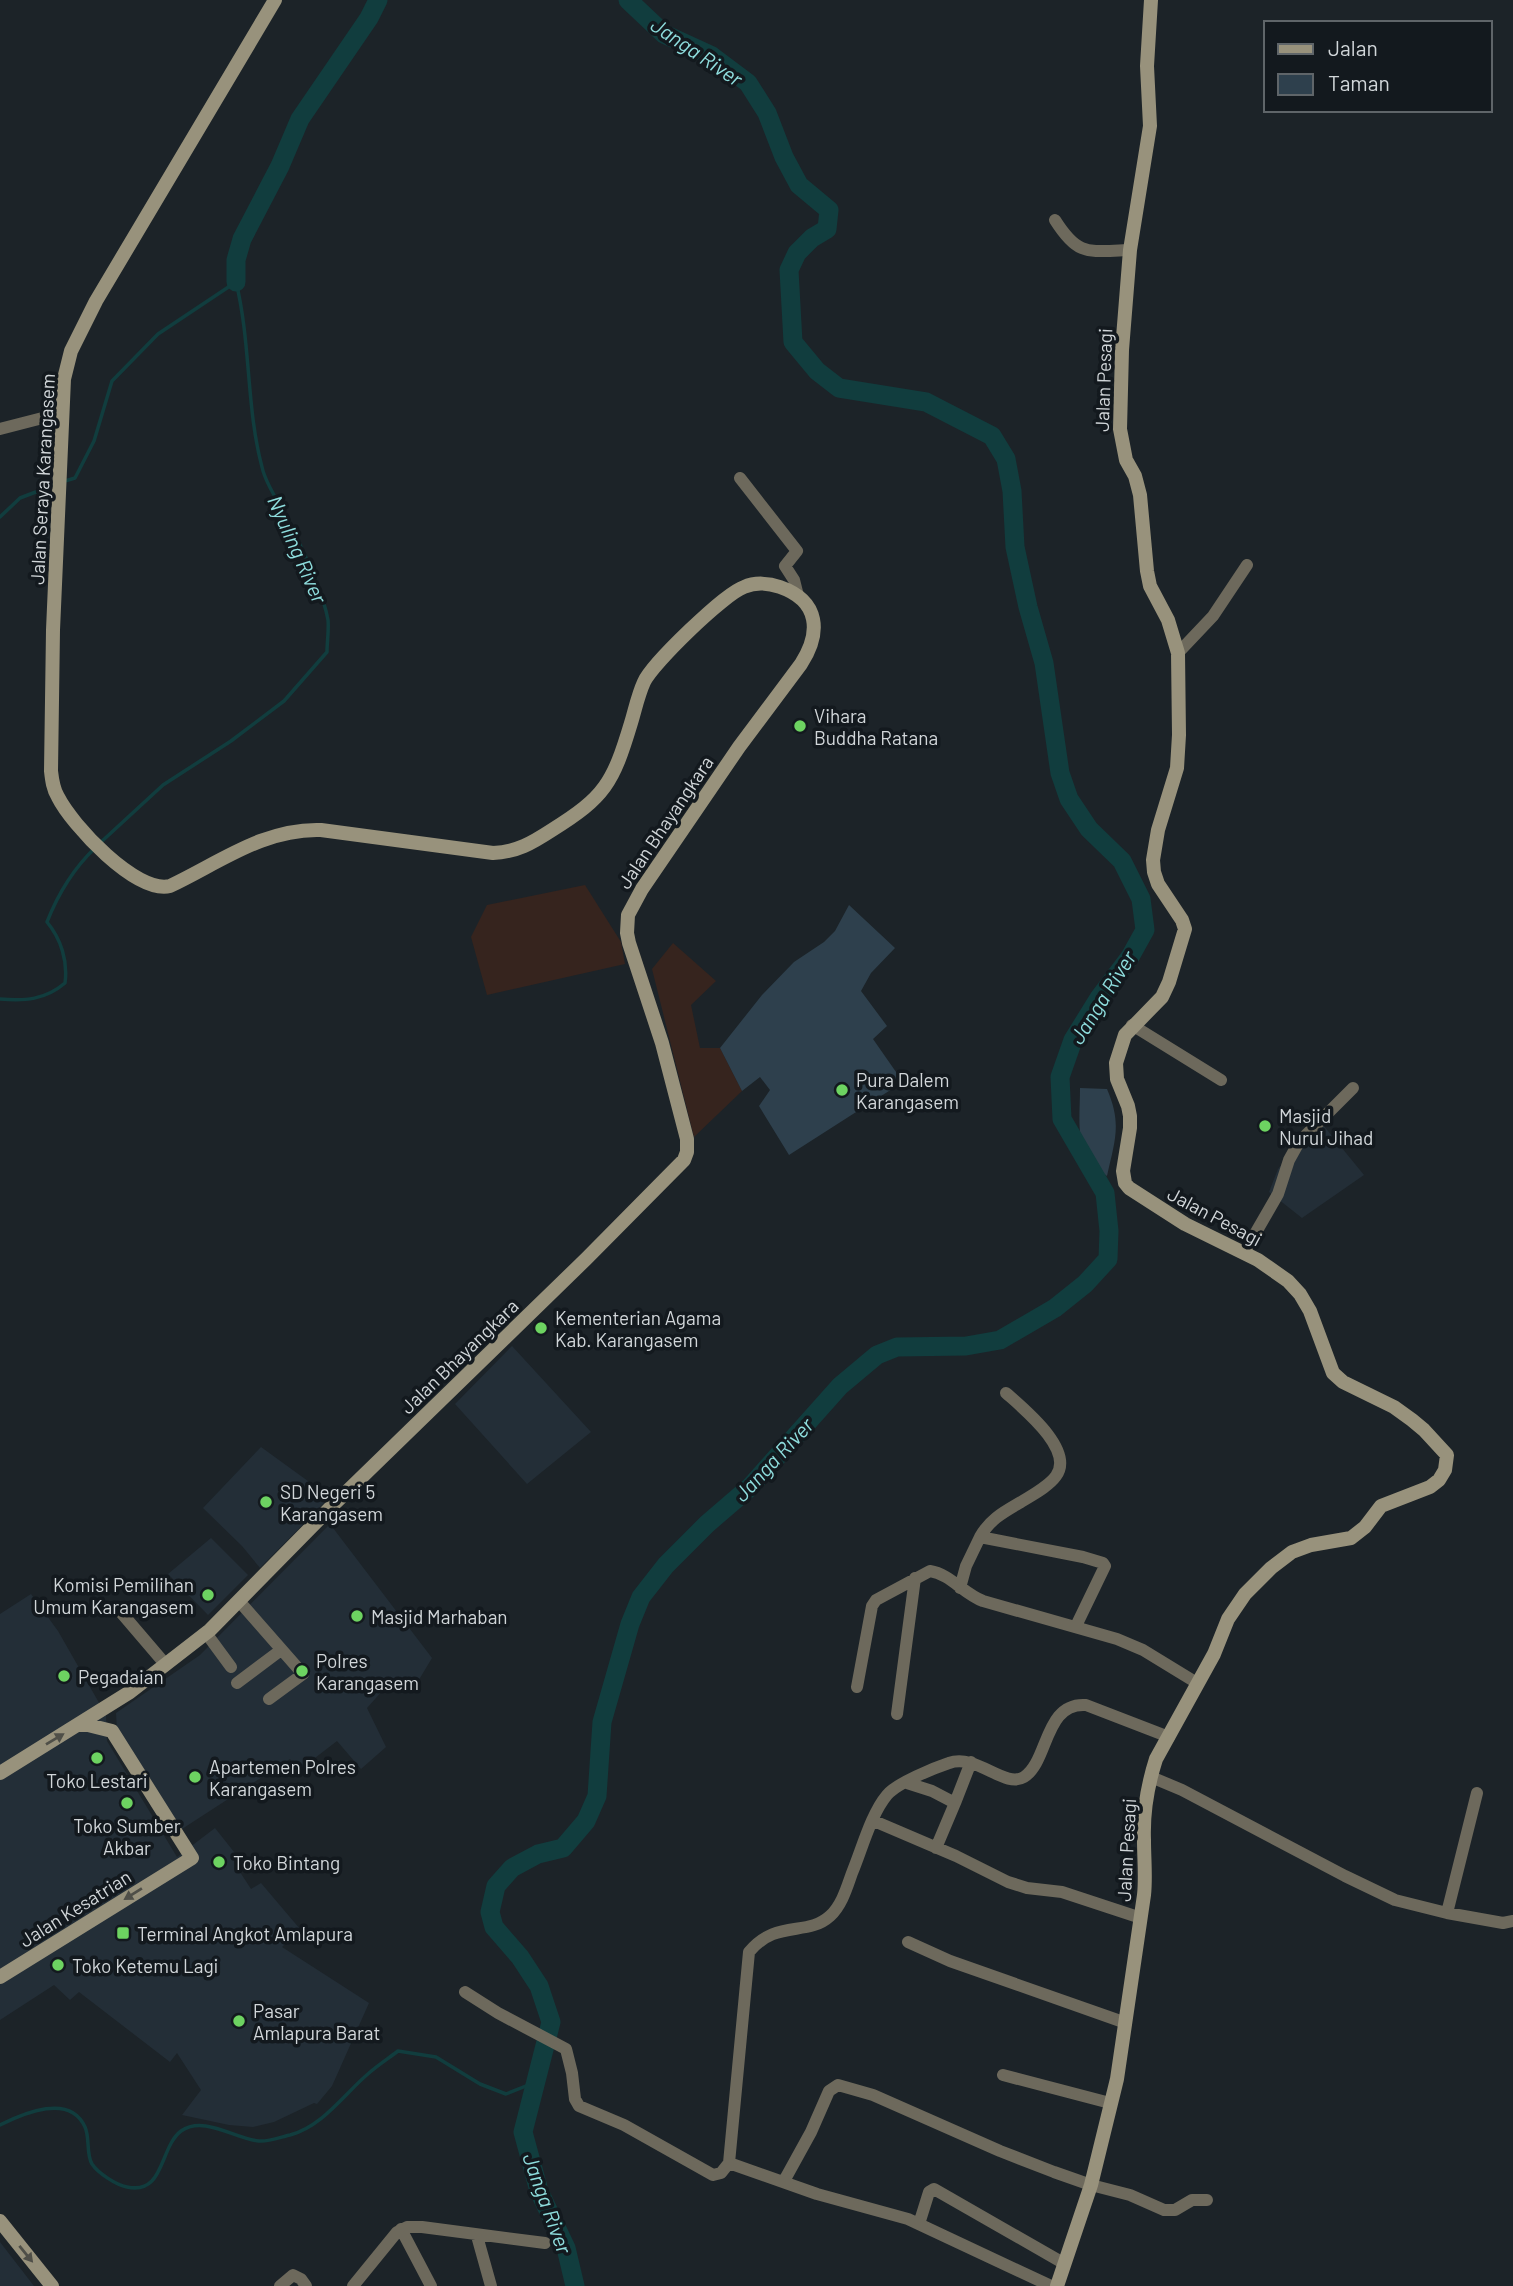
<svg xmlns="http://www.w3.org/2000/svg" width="1513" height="2286" font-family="Barlow,sans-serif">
<rect width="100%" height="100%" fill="#1c2328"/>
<!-- built -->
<path fill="#232e37" d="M1319 1120 1364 1175 1302 1218 1269 1192 1278 1169Z
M512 1346 591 1432 527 1484 455 1404Z
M261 1447 330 1497 260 1568 242 1546 203 1508Z
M330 1524 432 1658 411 1693 393 1679 367 1708 386 1747 361 1769 337 1741 298 1771 290 1759 182 1829 117 1731 116 1713 200 1655Z
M211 1538 248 1575 208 1615 168 1574Z
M31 1594 58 1631 106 1715 107 1741 177 1857 215 1828 246 1867 240 1872 251 1889 261 1883 300 1929 282 1947 369 2003 332 2086 317 2104 314 2103 274 2122 253 2127 229 2125 182 2115 201 2090 177 2053 170 2062 79 1992 70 2000 54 1985 0 2020V1614Z
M0 2242 34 2286H0Z"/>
<!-- industrial -->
<path fill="#36241e" d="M585 885 621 942 625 964 487 995 471 937 487 905Z
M673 943 716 981 691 1005 700 1048H720L742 1091 694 1137 652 969Z"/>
<!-- green -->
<path fill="#2e404d" d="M849 905 895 948 871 973 861 991 887 1026 873 1039 903 1082 789 1155 759 1106 770 1090 760 1077 742 1091 720 1048 762 995 794 962 824 942 835 931Z
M1080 1088 1107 1089C1122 1124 1115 1140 1107 1176 1073 1151 1080 1126 1080 1088Z"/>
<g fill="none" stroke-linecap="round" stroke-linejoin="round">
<!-- stream -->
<path stroke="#113d3e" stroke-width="3.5" d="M65 481 75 478 94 441 112 381 158 334 236 282C251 343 246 407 262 467 266 486 280 503 288 520 301 546 323 591 328 620 329 630 327 642 327 652L284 701 231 741 163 785 100 843
M0 517 20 498 54 485
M0 999C25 1001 45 1000 65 983 68 961 61 939 47 922 58 894 73 869 95 848
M0 2125C24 2113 70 2093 85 2127 90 2138 86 2154 92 2164 98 2173 116 2185 127 2187 165 2195 159 2148 181 2131 204 2115 235 2139 259 2141 268 2142 281 2137 290 2135 323 2126 344 2094 369 2073 378 2065 389 2058 398 2051L436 2057 480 2084 506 2094 536 2082"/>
<!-- river -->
<path stroke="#113d3e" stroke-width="19" d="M236 282V260L242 239 280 166 300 119 369 18 378 0
M575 2286 566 2248 539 2191 523 2132 551 2022 539 1986 520 1957 494 1927 490 1912 496 1886 512 1868 538 1854 563 1848 586 1821 597 1796 602 1722 630 1624 641 1597 666 1565 707 1524 750 1487 840 1386 877 1355 897 1347 966 1346 1000 1340 1055 1308 1085 1284 1108 1259 1109 1231 1105 1193 1062 1119 1060 1077 1073 1040 1099 998 1130 957 1145 930 1141 899 1122 861 1089 829 1069 799 1060 773 1044 663 1028 607 1015 547 1012 491 1006 459 992 436 926 402 839 388 817 371 793 342 789 270 797 253 812 238 827 229 829 210 799 185 784 157 767 113 748 83 712 56 664 34 628 0"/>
<!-- street -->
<path stroke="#6d695c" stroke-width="12" d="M1055 220C1079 258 1089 251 1130 250
M0 429 62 413
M740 478 797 551 785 566 794 580 798 596
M1178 653 1213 616 1247 565
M1132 1025 1221 1080
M1244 1253 1278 1194 1289 1160 1299 1142 1353 1088
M1006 1393C1024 1409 1075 1450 1056 1476 1048 1487 1032 1495 1021 1502 1004 1512 990 1519 980 1537L1083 1557 1103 1563 1105 1566 1076 1626
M960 1588 966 1566 980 1537
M239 1601 303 1674 269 1699
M119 1610 166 1665
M206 1633 231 1667
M237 1683 281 1650
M857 1687 872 1606 876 1600 930 1571C950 1574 964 1594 983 1601L1117 1639 1143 1650 1197 1683
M897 1714 915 1578
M1151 1777 1182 1790 1345 1876 1395 1900 1447 1913 1503 1923 1513 1921
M907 1783 932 1791 955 1803 971 1762
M874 1821 956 1856 1008 1882 1027 1888 1062 1892 1141 1918
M936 1848 955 1803
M1447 1913 1477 1793
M908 1942 950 1961 1126 2023
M465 1992 498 2013 566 2049 572 2073 575 2099 579 2106 624 2125 713 2175 721 2173 729 2163 817 2194 908 2219 1051 2286
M1003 2075 1110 2103
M729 2163 749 1952C776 1919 807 1937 830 1916 842 1905 847 1887 852 1873 862 1849 871 1814 887 1795 897 1783 934 1768 949 1763 976 1753 1005 1789 1024 1777 1049 1761 1044 1702 1086 1705L1169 1737
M784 2181 811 2132 829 2091 838 2085 873 2095 1000 2151 1054 2172 1091 2185 1130 2195 1164 2210H1175L1192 2200H1207
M919 2224 929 2192 934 2189 1065 2264
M401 2229 431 2286
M477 2236 491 2286
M280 2286 293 2275 301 2279 306 2286
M353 2286 397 2232 407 2227H422L545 2243"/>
<!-- secondary -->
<path stroke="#98927c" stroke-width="14" d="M0 1773 130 1692 210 1630 330 1508 586 1259 684 1160 687 1152V1139L662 1043 629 943 627 933 628 915 642 889 739 747 801 664C821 633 820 601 780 587 769 583 755 582 744 587 724 594 652 664 644 682 638 695 635 710 631 723 613 783 605 797 552 830 532 843 517 852 493 853L321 830C264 828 219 863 170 886 136 894 72 825 58 797 53 789 52 780 51 771L53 630 64 379 71 351 96 301 275 0
M0 1977 192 1858 112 1731 88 1725H79
M0 2221 52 2286
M1057 2286 1091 2185 1117 2079 1144 1895C1146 1877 1144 1859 1144 1840 1143 1814 1148 1784 1156 1759L1214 1654 1228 1619 1245 1594 1271 1568 1292 1552 1311 1545 1351 1538 1365 1527 1381 1506 1430 1487 1439 1480 1445 1470 1447 1455 1424 1430 1412 1420 1394 1407 1343 1382 1333 1373 1310 1311 1300 1294 1288 1281 1258 1260 1185 1224 1129 1188 1125 1183 1123 1171 1130 1128V1116L1128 1106 1117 1079 1116 1063 1125 1035 1162 997 1169 982 1185 929 1182 920 1158 884 1154 872 1153 860 1158 830 1177 768 1179 735 1178 653 1168 620 1150 586 1147 571 1140 495 1135 476 1126 460 1120 429 1122 350 1130 250 1150 126 1147 66 1151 0"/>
</g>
<!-- one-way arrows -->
<defs><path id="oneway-solid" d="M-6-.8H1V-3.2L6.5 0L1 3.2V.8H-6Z" transform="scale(1.75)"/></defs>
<g fill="#4f4f48">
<use href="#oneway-solid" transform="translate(55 1739) rotate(-31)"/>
<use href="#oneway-solid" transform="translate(133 1894) rotate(148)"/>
<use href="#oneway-solid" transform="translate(26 2254) rotate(51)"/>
</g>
<!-- markers -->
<g fill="#6dd361" stroke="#13191e" stroke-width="2.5">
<circle cx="800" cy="726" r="7"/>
<circle cx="842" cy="1090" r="7"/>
<circle cx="1265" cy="1126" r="7"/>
<circle cx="541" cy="1328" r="7"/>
<circle cx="266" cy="1502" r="7"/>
<circle cx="208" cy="1595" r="7"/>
<circle cx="357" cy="1616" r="7"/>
<circle cx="302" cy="1671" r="7"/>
<circle cx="64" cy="1676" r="7"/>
<circle cx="97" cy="1758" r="7"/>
<circle cx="195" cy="1777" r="7"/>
<circle cx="127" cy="1803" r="7"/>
<circle cx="219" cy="1862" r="7"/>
<rect x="116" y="1926" width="14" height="14" rx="3.5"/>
<circle cx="58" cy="1965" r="7"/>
<circle cx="239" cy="2021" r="7"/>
</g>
<g text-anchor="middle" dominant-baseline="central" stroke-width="7" stroke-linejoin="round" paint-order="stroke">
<!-- street labels -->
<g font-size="19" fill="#d1d6d9" stroke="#13191e">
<text transform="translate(1103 380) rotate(-88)">Jalan Pesagi</text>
<text transform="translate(42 479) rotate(-87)">Jalan Seraya Karangasem</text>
<text transform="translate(665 822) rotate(-56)">Jalan Bhayangkara</text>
<text transform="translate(1215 1216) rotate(28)">Jalan Pesagi</text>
<text transform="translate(459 1356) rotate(-44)">Jalan Bhayangkara</text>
<text transform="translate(1126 1850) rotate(-87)">Jalan Pesagi</text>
<text transform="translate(75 1908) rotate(-32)">Jalan Kesatrian</text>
</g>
<!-- poi labels -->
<g font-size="19" fill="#d1d6d9" stroke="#13191e" text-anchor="start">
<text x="814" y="715">Vihara<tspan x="814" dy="22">Buddha Ratana</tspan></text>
<text x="856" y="1079">Pura Dalem<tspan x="856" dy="22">Karangasem</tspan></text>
<text x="1279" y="1115">Masjid<tspan x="1279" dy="22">Nurul Jihad</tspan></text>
<text x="555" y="1317">Kementerian Agama<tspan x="555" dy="22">Kab. Karangasem</tspan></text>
<text x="280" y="1491">SD Negeri 5<tspan x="280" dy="22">Karangasem</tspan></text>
<text x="194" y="1584" text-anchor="end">Komisi Pemilihan<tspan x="194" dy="22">Umum Karangasem</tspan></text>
<text x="371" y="1616">Masjid Marhaban</text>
<text x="316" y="1660">Polres<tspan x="316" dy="22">Karangasem</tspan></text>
<text x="78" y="1676">Pegadaian</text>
<text x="209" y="1766">Apartemen Polres<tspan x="209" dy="22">Karangasem</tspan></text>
<text x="97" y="1780" text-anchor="middle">Toko Lestari</text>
<text x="127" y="1825" text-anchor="middle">Toko Sumber<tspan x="127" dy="22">Akbar</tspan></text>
<text x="233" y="1862">Toko Bintang</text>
<text x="137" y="1933">Terminal Angkot Amlapura</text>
<text x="72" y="1965">Toko Ketemu Lagi</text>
<text x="253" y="2010">Pasar<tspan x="253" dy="22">Amlapura Barat</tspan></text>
</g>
<!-- water labels -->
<g font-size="21" font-style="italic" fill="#8edddd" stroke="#13191e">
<text transform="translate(697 51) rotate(34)">Janga River</text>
<text transform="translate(298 549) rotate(66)">Nyuling River</text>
<text transform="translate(1102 997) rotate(-58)">Janga River</text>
<text transform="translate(773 1459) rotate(-47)">Janga River</text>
<text transform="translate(548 2203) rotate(70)">Janga River</text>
</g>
</g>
<!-- legend -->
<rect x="1264" y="21" width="228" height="91" fill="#13191e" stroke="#5f6569" stroke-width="2"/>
<rect x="1278" y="44" width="35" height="10" fill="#98927c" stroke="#5f6569" stroke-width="2"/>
<text x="1328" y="56" font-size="21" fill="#d1d6d9">Jalan</text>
<rect x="1278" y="74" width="35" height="21" fill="#2e404d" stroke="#5f6569" stroke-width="2"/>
<text x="1328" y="91" font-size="21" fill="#d1d6d9">Taman</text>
</svg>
